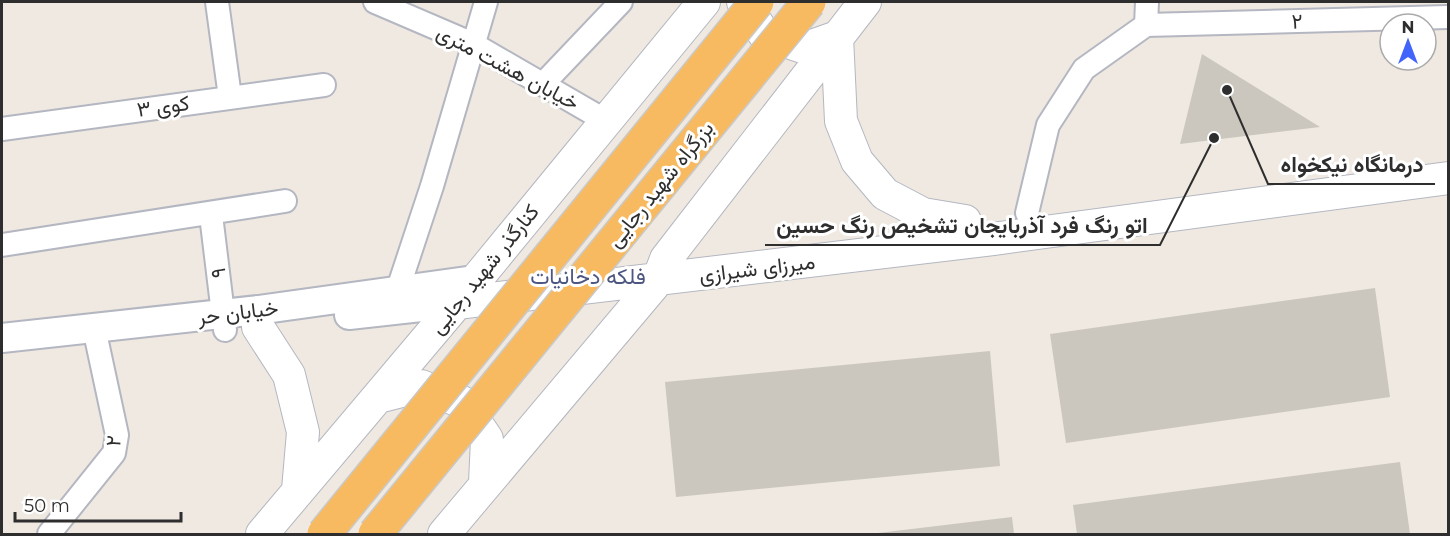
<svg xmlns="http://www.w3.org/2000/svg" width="1450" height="536" font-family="Montserrat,Vazirmatn,sans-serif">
<rect width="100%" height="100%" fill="#efe9e1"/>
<!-- building -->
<path fill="#cbc7bf" d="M1202 54 1320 127 1180 144Z
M1375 288 1390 397 1066 443 1050 334Z
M990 351 1000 466 676 497 665 382Z
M1400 462 1410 534H1077L1073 505Z
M1012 517 1014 534H878V533Z"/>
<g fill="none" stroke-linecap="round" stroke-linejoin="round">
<defs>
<path id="minor" d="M217 2 230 97
M375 2 473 44 606 121
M1146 25 1448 17
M1146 25 1147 2
M543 84 621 2
M2 129 324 85
M1027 213 1048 125 1084 69 1146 25
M211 215 225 330
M2 245 285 201
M393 304 432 186 486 2
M49 534 114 453 117 435 94 328"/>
<path id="tertiary" d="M349 315 457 303
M2 338 258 310 474 280"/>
<path id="secondary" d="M743 2 764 34 806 48 837 37 841 121 857 161 885 194 923 214 965 221
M457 303 993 239 1448 178
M258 327 289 375 303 432 298 490
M378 397 421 386 462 402 487 439 485 483
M262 534 457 303 704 2
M444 534 658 280 666 259 865 2"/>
</defs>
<!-- minor casing -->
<use href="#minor" stroke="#b4b7c1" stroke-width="26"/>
<!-- tertiary casing -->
<use href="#tertiary" stroke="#b4b7c1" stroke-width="32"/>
<!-- secondary casing -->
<use href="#secondary" stroke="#b4b7c1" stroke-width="34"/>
<!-- minor -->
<use href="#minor" stroke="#fff" stroke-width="22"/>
<!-- tertiary -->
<use href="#tertiary" stroke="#fff" stroke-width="28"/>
<!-- secondary -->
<use href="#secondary" stroke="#fff" stroke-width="32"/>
<defs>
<path id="trunk-bridge" d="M324 534 757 2
M375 534 809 2"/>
</defs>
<!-- trunk-bridge casing -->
<use href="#trunk-bridge" stroke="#c9c9c9" stroke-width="36" stroke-linecap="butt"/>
<!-- trunk-bridge -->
<use href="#trunk-bridge" stroke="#f8ba60" stroke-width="33"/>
</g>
<g text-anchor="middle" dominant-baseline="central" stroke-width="6" stroke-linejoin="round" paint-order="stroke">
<!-- street labels -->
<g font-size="21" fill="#2e2e2e" stroke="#fff">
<text transform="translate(1297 21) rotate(-2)">۲</text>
<text transform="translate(508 67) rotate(28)">خیابان هشت متری</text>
<text transform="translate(163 106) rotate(-8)">کوی ۳</text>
<text transform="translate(660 184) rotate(-51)">بزرگراه شهید رجایی</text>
<text transform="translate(757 268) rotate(-7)">میرزای شیرازی</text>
<text transform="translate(484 269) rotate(-51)">کنارگذر شهید رجایی</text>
<text transform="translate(218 273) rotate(-97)">۹</text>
<text transform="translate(238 312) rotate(-7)">خیابان حر</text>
<text transform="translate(113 441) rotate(-84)">۲</text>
</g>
<!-- neighbourhood labels -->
<g font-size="22" fill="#4d5680" stroke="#fff">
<text x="588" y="276">فلکه دخانیات</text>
</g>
</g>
<!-- callouts -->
<path fill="none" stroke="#2e2e2e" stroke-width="2" d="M1227 90L1268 184H1435M1214 138L1160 245H765"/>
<g fill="#2e2e2e" stroke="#fff" stroke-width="2">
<circle cx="1227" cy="90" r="6"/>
<circle cx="1214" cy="138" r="6"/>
</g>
<g font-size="22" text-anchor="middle" font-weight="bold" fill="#2e2e2e" stroke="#fff" stroke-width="6" stroke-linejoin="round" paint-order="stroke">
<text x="1352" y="172">درمانگاه نیکخواه</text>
<text x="962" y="233">اتو رنگ فرد آذربایجان تشخیص رنگ حسین</text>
</g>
<!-- border -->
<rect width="1450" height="536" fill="none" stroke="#2e2e2e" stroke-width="6"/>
<!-- north arrow -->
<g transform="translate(1408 42)"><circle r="28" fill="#ffffff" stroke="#ababab" stroke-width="1.5"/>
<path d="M0-4.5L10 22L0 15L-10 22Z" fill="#4264fb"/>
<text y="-9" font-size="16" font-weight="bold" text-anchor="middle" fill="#2e2e2e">N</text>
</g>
<!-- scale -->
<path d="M15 512v9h166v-9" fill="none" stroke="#2e2e2e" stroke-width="3"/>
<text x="24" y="512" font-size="18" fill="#2e2e2e" stroke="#ffffff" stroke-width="4.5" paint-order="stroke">50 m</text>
</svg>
